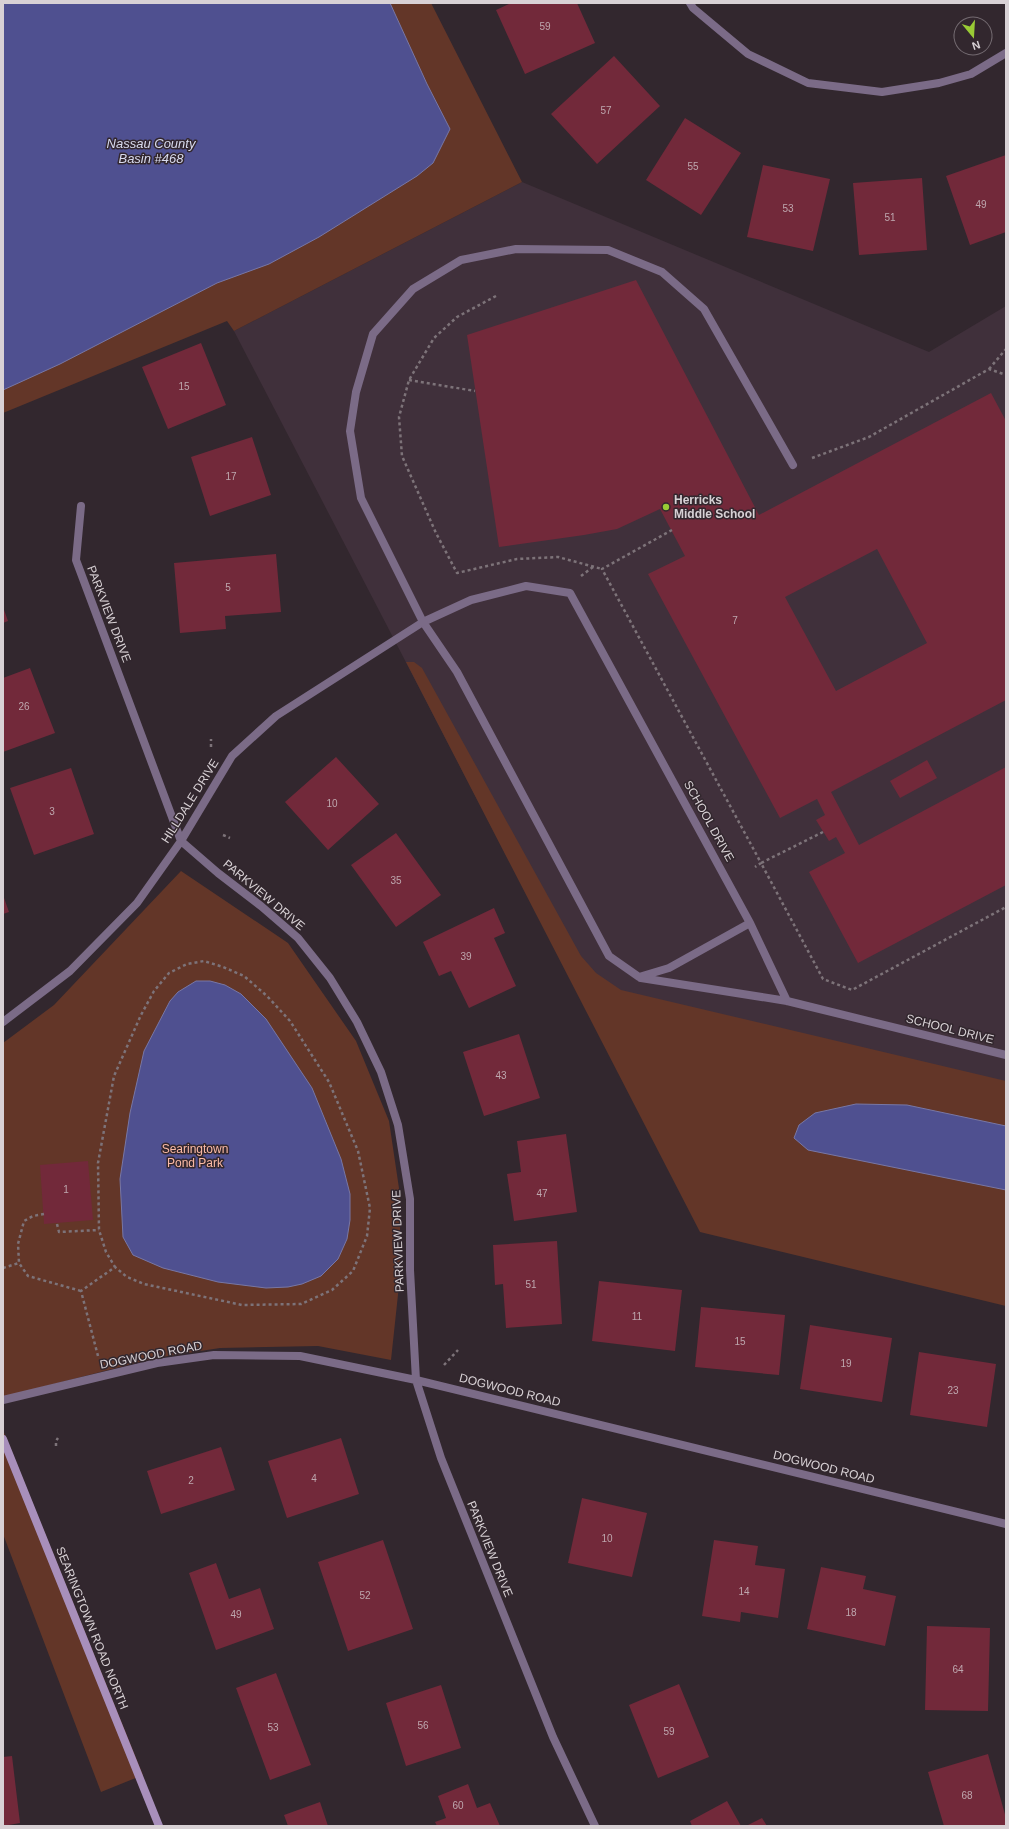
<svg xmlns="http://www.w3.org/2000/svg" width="1009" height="1829" font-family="Arial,sans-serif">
<rect width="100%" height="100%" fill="#32272e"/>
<!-- built -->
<path fill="#40303b" d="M522 182 929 352 1006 306V1091L573 984 234 331Z"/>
<!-- green -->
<path fill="#633628" d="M3 3H431L522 182 234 331 227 321 3 413Z
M406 662H414L422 668 581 956 596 973 621 990 1006 1081V1306L700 1232Z
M181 871 288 943 356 1041 389 1121 400 1195V1276L391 1360 318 1346 220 1348 155 1358 3 1397V1043L54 1005Z
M3 1430 143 1775 101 1792 3 1534Z"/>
<!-- water -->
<path fill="#4f5090" stroke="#7877a5" d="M3 3H390L427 84 450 129 433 163 417 176 319 237 269 264 217 283 60 364 3 390Z
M196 981H210L225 985 241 994 266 1019 312 1088 341 1159 350 1194V1220L347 1239 338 1259 321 1276 302 1284 288 1287 266 1288 218 1282 163 1268 133 1255 123 1237 120 1179 130 1113 144 1051 170 1001 178 992Z
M856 1104 907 1105 1006 1126V1190L808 1150 794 1138 799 1125 815 1113Z"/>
<!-- building -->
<path fill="#72293a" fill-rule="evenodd" d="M511 3H577L595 43 525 74 496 10Z
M614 56 660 106 597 164 551 114Z
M685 118 741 153 701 215 646 180Z
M1006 155V232L970 245 946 176Z
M763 165 830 179 813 251 747 237Z
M922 178 927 250 859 255 853 183Z
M636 280 759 515 991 393 1006 421V700L831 792 859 845 1006 767V885L858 963 809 872 845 853 836 837 829 841 816 820 825 815 817 799 780 818 648 574 685 556 660 509 617 529 584 535 499 547 467 335ZM877 549 927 643 836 691 785 597Z
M201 343 226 405 168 429 142 367Z
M252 437 271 495 210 516 191 457Z
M276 554 281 612 225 616 226 629 180 633 174 563Z
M3 607 8 621 3 623Z
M30 668 55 733 3 752V678Z
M336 757 379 804 328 850 285 802Z
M927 760 937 778 900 798 890 781Z
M71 768 94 834 34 855 10 788Z
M396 833 441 895 396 927 351 865Z
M3 895 9 912 3 914Z
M494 908 505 933 494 938 516 986 469 1008 451 971 439 976 423 942Z
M519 1034 540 1098 484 1116 463 1052Z
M566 1134 577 1212 514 1221 507 1174 521 1172 517 1141Z
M88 1161 93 1220 44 1224 40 1165Z
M557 1241 562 1324 506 1328 503 1284 495 1285 493 1245Z
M599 1281 682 1290 675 1351 592 1341Z
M701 1307 785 1315 779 1375 695 1367Z
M810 1325 892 1338 882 1402 800 1389Z
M919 1352 996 1364 987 1427 910 1415Z
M341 1438 359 1494 287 1518 268 1461Z
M221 1447 235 1490 161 1514 147 1471Z
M582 1498 647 1513 632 1577 568 1563Z
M383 1540 413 1629 348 1651 318 1562Z
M714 1540 758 1546 755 1565 785 1569 778 1618 741 1612 740 1622 702 1616Z
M216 1563 229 1599 260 1588 274 1629 216 1650 189 1573Z
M821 1567 866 1576 863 1589 896 1596 885 1646 807 1629Z
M927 1626 990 1628 988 1711 925 1710Z
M276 1673 311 1765 270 1780 236 1688Z
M679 1684 709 1757 658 1778 629 1705Z
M441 1685 461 1748 406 1766 386 1703Z
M988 1754 1006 1818V1826H944L928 1772Z
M12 1756 20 1823 3 1826V1757Z
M468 1784 477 1808 490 1803 500 1826H437L435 1822 446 1818 438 1796Z
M727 1801 741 1826H692L690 1821Z
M320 1802 328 1826H288L284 1815Z
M762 1818 767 1826H746Z"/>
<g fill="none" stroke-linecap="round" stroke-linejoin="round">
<!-- path -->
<path stroke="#7d7379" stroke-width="2.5" stroke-dasharray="3 3" stroke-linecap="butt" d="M496 296 457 317 434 338 409 380 399 417 402 456 436 533 457 573 517 559 558 557 602 569
M989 369 1006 349
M409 380 475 391
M812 458 869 437 989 369 1006 375
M672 530 602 569 761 863 755 867
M581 576 593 567
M211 747V739
M823 832 761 863 823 979 852 990 1006 907
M223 835 230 838
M44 1214 33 1216 24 1221 18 1244 19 1263 28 1276 81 1291
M57 1224 59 1232 99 1230
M3 1268 19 1263
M98 1356 81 1291 115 1267 106 1252 99 1230 98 1163 114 1076 141 1015 154 991 169 973 187 964 204 961 223 967 244 976 267 996 290 1021 329 1082 358 1151 370 1208 367 1236 353 1271 332 1290 301 1304 242 1305 144 1284 127 1277 115 1267
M444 1365 458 1350
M56 1446V1441L58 1438"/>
<!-- lane -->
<path stroke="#7b6b87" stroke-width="8" d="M423 622 471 600 526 586 570 593 750 923 787 1001
M750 923 669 968 639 977 609 956 457 672 423 622 361 498 350 431 356 392 373 334 413 289 461 260 516 249 608 250 662 272 704 309 793 465
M641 978 787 1001 1006 1055"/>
<!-- street -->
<path stroke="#7b6b87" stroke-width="8" d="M690 3 693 8 748 54 808 83 882 92 939 83 971 74 1006 53
M81 506 76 560 181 841 218 873 261 906 298 938 330 978 357 1022 381 1072 398 1125 410 1199V1270L416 1380 441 1458 553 1737 595 1826
M3 1022 70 971 137 903 181 841 232 756 276 716 423 622
M3 1400 157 1363 214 1355 300 1356 416 1380 1006 1524"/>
<!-- secondary -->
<path stroke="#a88fbb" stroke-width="8" d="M3 1439 159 1826"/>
</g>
<!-- markers -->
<circle fill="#99cb35" stroke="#32272e" stroke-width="1.5" cx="666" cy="507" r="4"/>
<g text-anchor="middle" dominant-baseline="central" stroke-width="3" stroke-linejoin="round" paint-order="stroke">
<!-- number labels -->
<g font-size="10" fill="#bea7ae">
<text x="545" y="26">59</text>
<text x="606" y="110">57</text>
<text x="693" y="166">55</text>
<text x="981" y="204">49</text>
<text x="788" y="208">53</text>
<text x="890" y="217">51</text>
<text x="184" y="386">15</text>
<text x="231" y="476">17</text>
<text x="228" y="587">5</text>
<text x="735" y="620">7</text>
<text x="24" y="706">26</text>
<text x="332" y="803">10</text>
<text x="52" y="811">3</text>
<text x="396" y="880">35</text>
<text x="466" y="956">39</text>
<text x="501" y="1075">43</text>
<text x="66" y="1189">1</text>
<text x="542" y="1193">47</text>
<text x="531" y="1284">51</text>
<text x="637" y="1316">11</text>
<text x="740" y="1341">15</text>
<text x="846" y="1363">19</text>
<text x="953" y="1390">23</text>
<text x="314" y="1478">4</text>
<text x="191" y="1480">2</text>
<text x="607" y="1538">10</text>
<text x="744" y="1591">14</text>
<text x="365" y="1595">52</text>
<text x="851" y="1612">18</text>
<text x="236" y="1614">49</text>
<text x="958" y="1669">64</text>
<text x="423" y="1725">56</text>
<text x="273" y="1727">53</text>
<text x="669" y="1731">59</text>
<text x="967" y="1795">68</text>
<text x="458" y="1805">60</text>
</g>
<!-- poi labels -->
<g font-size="12" font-weight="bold" fill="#d8d1d5" stroke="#32272e" text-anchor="start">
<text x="674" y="500">Herricks<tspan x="674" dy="14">Middle School</tspan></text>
</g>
<!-- street labels -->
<g font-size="12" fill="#d8d1d5" stroke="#32272e">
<text transform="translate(109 614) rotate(69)">PARKVIEW DRIVE</text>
<text transform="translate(190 801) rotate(-58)">HILLDALE DRIVE</text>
<text transform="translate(709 821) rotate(61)">SCHOOL DRIVE</text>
<text transform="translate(264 895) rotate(40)">PARKVIEW DRIVE</text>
<text transform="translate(950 1029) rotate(14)">SCHOOL DRIVE</text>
<text transform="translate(398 1241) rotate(-92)">PARKVIEW DRIVE</text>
<text transform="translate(151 1355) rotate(-11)">DOGWOOD ROAD</text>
<text transform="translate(510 1390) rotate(14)">DOGWOOD ROAD</text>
<text transform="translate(824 1467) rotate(14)">DOGWOOD ROAD</text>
<text transform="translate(490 1549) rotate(68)">PARKVIEW DRIVE</text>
<text transform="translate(92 1628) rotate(68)">SEARINGTOWN ROAD NORTH</text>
</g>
<!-- park labels -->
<g font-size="12" fill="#fbbaa6" stroke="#32272e">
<text x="195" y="1149">Searingtown<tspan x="195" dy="14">Pond Park</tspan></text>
</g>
<!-- water labels -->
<g font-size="13" font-style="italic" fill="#d8daee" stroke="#32272e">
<text x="151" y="143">Nassau County<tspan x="151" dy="15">Basin #468</tspan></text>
</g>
</g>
<!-- border -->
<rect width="1009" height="1829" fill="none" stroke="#d8d1d5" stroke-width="8"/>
<!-- north arrow -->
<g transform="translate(973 36) rotate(162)"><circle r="19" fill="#32272e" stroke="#746b71"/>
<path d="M0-3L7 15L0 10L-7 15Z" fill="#99cb35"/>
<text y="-6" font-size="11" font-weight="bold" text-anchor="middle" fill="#d8d1d5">N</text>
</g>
</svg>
